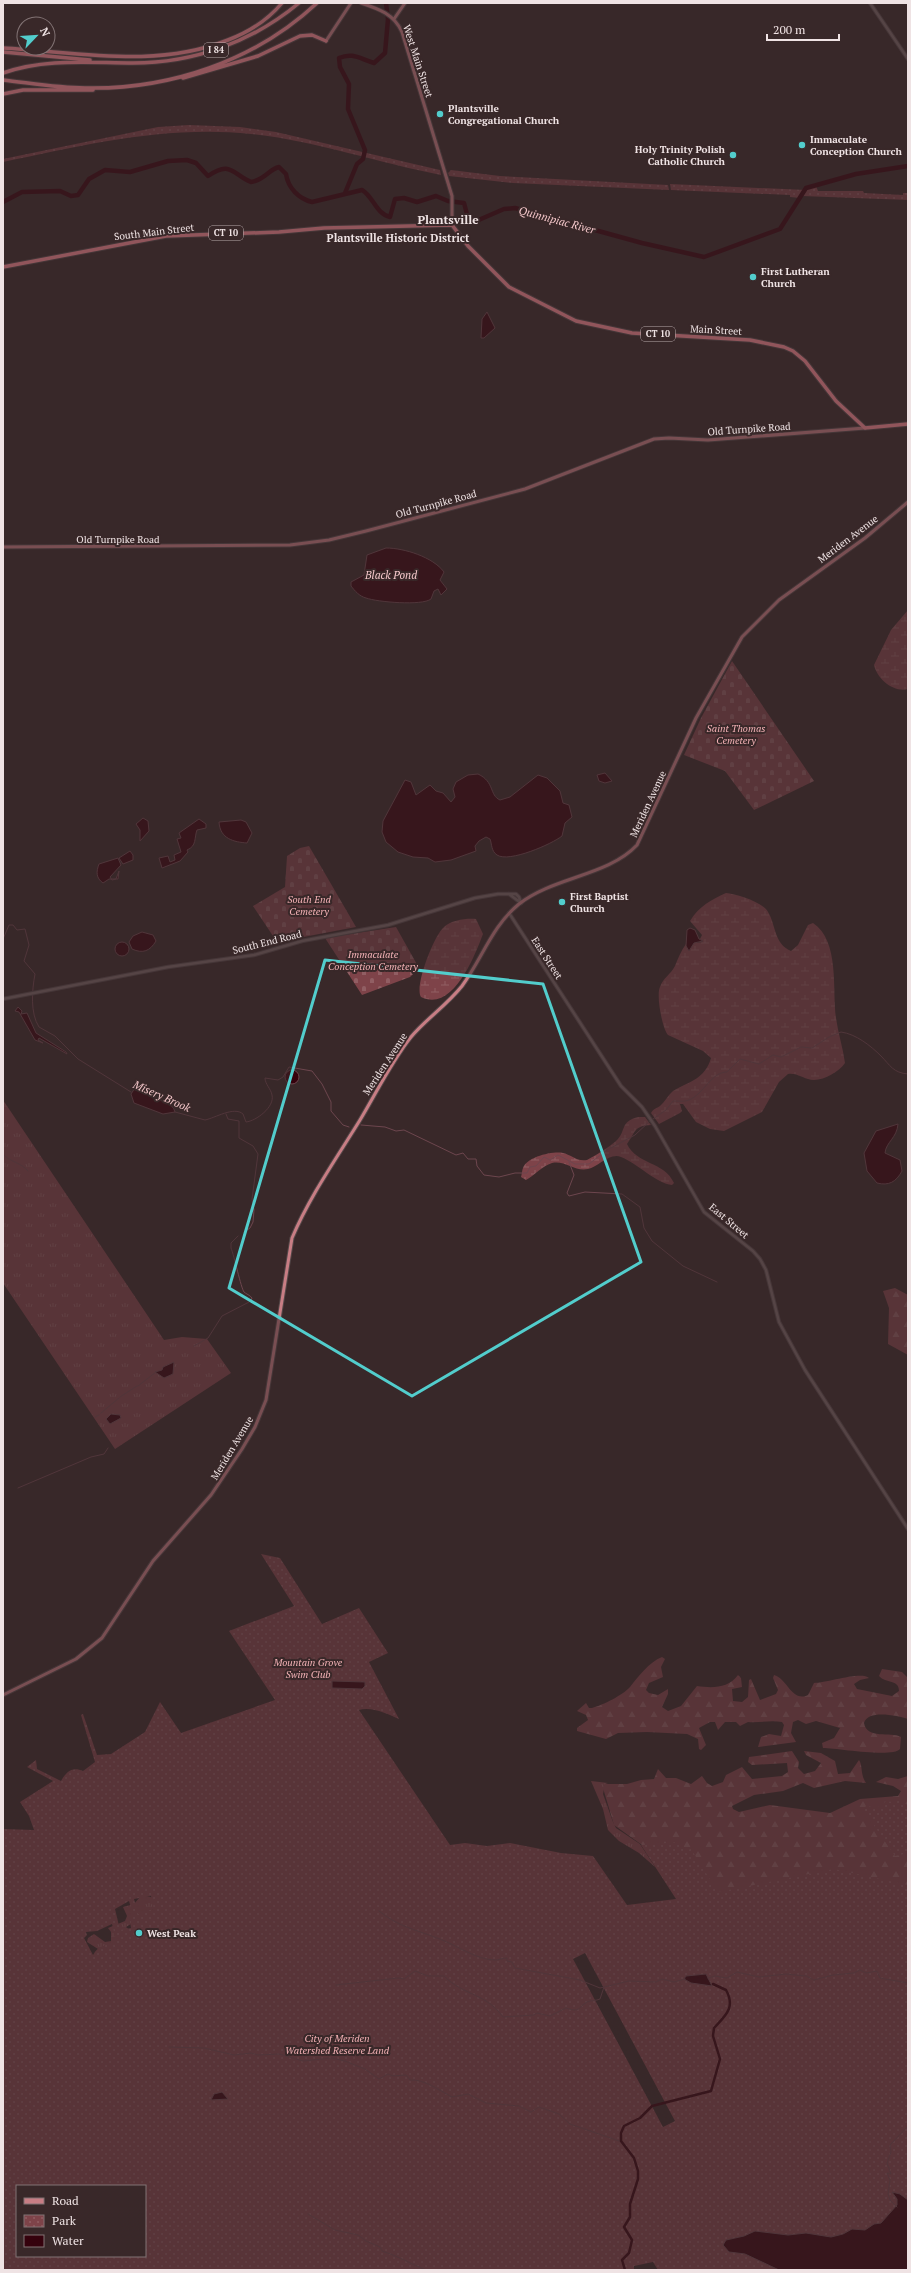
<svg xmlns="http://www.w3.org/2000/svg" width="911" height="2273" font-family="'PT Serif',serif">
<defs>
<pattern id="grass-tufts" width="24" height="20" patternUnits="userSpaceOnUse"><rect width="24" height="20" fill="#7e4349"/><path d="M3 7l-1-3M5 7V3M7 7l1-3M15 17l-1-3M17 17v-4M19 17l1-3" fill="none" stroke="#915e63"/></pattern>
<pattern id="forest-firs" width="22" height="20" patternUnits="userSpaceOnUse"><rect width="22" height="20" fill="#7e4349"/><path d="M5 1l3.5 6h-7zM16 11l3.5 6h-7z" fill="#915e63"/></pattern>
<pattern id="wetland-marsh" width="20" height="14" patternUnits="userSpaceOnUse"><rect width="20" height="14" fill="#7e4349"/><path d="M1 5h8M5 5V1M11 12h8M15 12V8" fill="none" stroke="#915e63"/></pattern>
<pattern id="cemetery-stones" width="16" height="16" patternUnits="userSpaceOnUse"><rect width="16" height="16" fill="#7e4349"/><path d="M2 7V4a2 2 0 0 1 4 0v3zM10 15v-3a2 2 0 0 1 4 0v3z" fill="#915e63"/></pattern>
<pattern id="park-dots" width="8" height="8" patternUnits="userSpaceOnUse"><rect width="8" height="8" fill="#7e4349"/><path d="M2 2h.1M6 6h.1" fill="none" stroke="#915e63" stroke-width="1.8" stroke-linecap="round"/></pattern>
</defs>
<rect width="100%" height="100%" fill="#392829"/>
<!-- grass -->
<path fill="url(#grass-tufts)" d="M3 1100 164 1340 182 1337 207 1339 231 1373 115 1449 3 1283Z
M591 1781 608 1783 605 1784 603 1794 613 1822 616 1828 640 1844 655 1867 639 1853 619 1841 608 1830 603 1809Z
M145 1896 156 1898V1906L148 1914 126 1927 141 1939 98 1949 87 1942 88 1938 94 1934 105 1942 111 1941V1932L108 1928 125 1921 127 1916 123 1907 134 1904 140 1897Z"/>
<!-- forest -->
<path fill="url(#forest-firs)" d="M895 1288 908 1295V1355L888 1344 889 1308 883 1291Z
M662 1657 665 1659 661 1667 663 1677 649 1683 646 1690 649 1693 658 1695 668 1689V1694L662 1707 668 1711 681 1706 697 1686C711 1688 728 1689 738 1675L741 1678 742 1687 732 1689 733 1701 742 1702 748 1697 749 1680 751 1679 760 1700 776 1694 778 1690 773 1678 774 1675C787 1678 792 1703 808 1695L814 1683C827 1683 861 1671 869 1678L860 1680 854 1684 857 1689 892 1696 899 1691C899 1679 886 1684 879 1676L882 1669 902 1672 908 1678V1719C898 1716 868 1709 864 1723 867 1740 890 1731 901 1737L900 1749C892 1758 837 1748 823 1748L822 1743 834 1738 840 1728 816 1721 806 1724 798 1720 793 1722 791 1733 796 1742 759 1747H758L761 1737 769 1734 781 1736 784 1725 782 1722C770 1720 759 1723 748 1722L740 1726 736 1722H725L718 1730 715 1722H710L699 1728 706 1745 701 1750 699 1749 698 1739 687 1734 647 1732 618 1733 606 1739 577 1731V1728L588 1720 586 1715 577 1711 586 1703 589 1708H592C603 1705 623 1695 630 1687 638 1677 649 1662 662 1657Z
M792 1751 799 1762 798 1768 804 1774 815 1771 821 1763 806 1755 804 1751 821 1753 835 1761 838 1774 850 1773 859 1760C863 1766 860 1774 866 1783L845 1781 814 1788 803 1783 783 1791 754 1795 732 1806 733 1809 739 1812 770 1805 830 1813 860 1799 898 1796 901 1791 893 1786 876 1782 886 1777 898 1779 908 1776V2090L642 1845 614 1825 603 1788 605 1784H627L641 1780 654 1779 658 1769 666 1778H676L691 1784 702 1776 707 1783 712 1786 723 1782 726 1775 742 1767 752 1779 782 1776 788 1772 787 1763 752 1765 748 1762 749 1757Z"/>
<!-- wetland -->
<path fill="url(#wetland-marsh)" d="M908 610V689C894 693 877 679 874 665L891 630Z
M726 893C736 894 763 902 768 912 776 925 774 944 791 951L798 945 808 925 813 923C840 941 832 990 836 1018 838 1033 843 1048 845 1063 838 1073 820 1083 808 1079 800 1077 797 1073 788 1074L779 1082 762 1112 724 1131 710 1129 696 1122 683 1104H680L682 1111 680 1113 659 1124 651 1113C653 1109 657 1108 660 1106 665 1102 668 1095 673 1091 690 1081 705 1079 711 1058L703 1051 668 1035C662 1028 656 995 660 987 663 978 671 974 675 966 678 958 681 951 686 944L689 951 694 943 703 942 700 939 702 935 690 921C699 906 711 900 726 893Z
M476 919 483 934C475 955 453 1013 421 997 414 987 434 935 444 927 451 920 467 918 476 919Z
M638 1117H645L651 1125C633 1126 636 1132 627 1144 637 1165 664 1161 674 1183L672 1185C657 1184 637 1163 621 1157 610 1152 598 1167 588 1169 575 1172 565 1160 552 1163 542 1166 535 1175 526 1180L521 1177C522 1174 522 1170 523 1168 527 1157 552 1151 563 1153 572 1155 577 1162 587 1160 596 1155 608 1148 616 1141 627 1131 619 1122 638 1117Z"/>
<!-- cemetery -->
<path fill="url(#cemetery-stones)" d="M732 661 814 781 754 810 725 771 684 755 701 718Z
M309 846 356 927 277 942 253 906 285 887 287 856 300 848Z
M396 927 419 968 410 977 362 995 325 938Z"/>
<!-- park -->
<path fill="url(#park-dots)" fill-rule="evenodd" d="M189 125 240 127 276 132 440 170 441 175C378 163 316 141 251 134 166 125 85 145 3 162V159L158 127Z
M451 170 500 176 668 185 669 190 513 183 449 176 448 173Z
M670 184 806 190V188L816 186 818 191H863L864 193 903 195V193H908V200L802 196 800 198 790 197V195L671 190Z
M261 1554 280 1558 322 1624 359 1608 388 1653 369 1662 399 1719C388 1714 371 1706 359 1710L450 1845 465 1843 487 1846 510 1843 561 1853 593 1856 627 1905 676 1899 641 1845H642L679 1842 687 1850 691 1849 718 1892 834 1869 908 1885V2270H658L653 2262 634 2266V2270H3V1829L34 1830 29 1816 20 1802 53 1781 27 1767 36 1760 37 1769 61 1781C66 1772 72 1766 83 1771L95 1762 81 1715 83 1714 97 1755 111 1754 145 1732 160 1702 181 1733 275 1700 229 1631 294 1606ZM151 1896 153 1909 138 1914 134 1899ZM129 1901 133 1915 129 1916 131 1928 120 1930 115 1909ZM112 1924 117 1944C108 1944 98 1945 93 1955L84 1938 87 1935 86 1932 97 1931ZM585 1953 675 2121 663 2127 573 1959ZM17 2186H145V2256H17Z
M899 1801 908 1805V1853L895 1856 862 1808 867 1806 877 1808 885 1802Z"/>
<!-- water -->
<path fill="#35020d" stroke="#6d464e" d="M487 312 495 328 484 338H481L482 319Z
M386 548C404 548 433 557 444 572L440 580 447 589 441 595 438 589 434 591 431 599C422 606 377 602 366 598 359 596 355 591 351 586V582L364 575 367 555Z
M605 773 612 781 605 783 599 781 597 775Z
M478 774C495 782 489 795 500 800L510 797 538 775 547 778 560 791 563 803 569 805 572 817 565 823 562 836C552 844 509 863 497 855 491 851 492 844 490 839L486 837 479 841 475 846 476 851 451 860 435 862 428 858 413 857 398 852 386 842 382 832 383 821 405 780 411 782 416 795 430 785 436 791 443 793 451 802 455 797 453 789 456 782 468 775Z
M143 818 148 821 149 831 140 841V830L136 824Z
M199 819 206 824V828L197 830C194 838 197 846 187 850L188 852 180 861 162 868 159 858 168 856 170 862 175 860 174 855 181 852 177 839 181 838 179 833Z
M241 820 246 822 252 833 247 843C234 842 220 839 219 822Z
M130 851 133 855V860L123 864 119 858Z
M118 858 121 865 110 877 112 880 116 879 119 871 118 879H109L103 883C96 878 96 872 99 864Z
M690 928 695 930 699 939 703 941 694 943 689 951 686 946 687 930Z
M142 932 153 935 156 941C150 951 143 954 132 949L129 942 133 936Z
M115 949a7 7 0 1 1 14 0a7 7 0 1 1-14 0Z
M18 1007 22 1011 21 1014 27 1013 36 1033 66 1052 67 1054 39 1038 38 1040 43 1043 35 1040 19 1012 15 1011Z
M285 1077a7 7 0 1 1 14 0a7 7 0 1 1-14 0Z
M137 1085C144 1086 147 1092 152 1096 159 1101 173 1102 175 1112L163 1114 134 1103 131 1094Z
M898 1124C897 1138 886 1142 885 1153L900 1160 902 1171C896 1182 889 1186 877 1183L867 1171 864 1153 876 1131Z
M174 1362 173 1374 164 1378 155 1372 162 1370 163 1367Z
M111 1414 120 1415 121 1418 110 1424 106 1419Z
M332 1681 365 1682V1686L362 1689 332 1688Z
M706 1974 712 1986 691 1983 684 1979 686 1976Z
M222 2092 228 2099 211 2100 214 2094Z
M892 2192 900 2194 908 2200V2270H779L745 2254 729 2252 723 2245 726 2240 744 2236 755 2231 788 2235 806 2233 831 2237 843 2234 852 2229 865 2230 874 2224 881 2223 897 2205V2199Z"/>
<g fill="none" stroke-linecap="round" stroke-linejoin="round">
<!-- stream -->
<path stroke="#6d464e" stroke-width="1" d="M3 939 9 925H13L17 930 25 929 29 945 24 961 35 974C32 990 30 1013 39 1027L55 1036 78 1059 131 1092
M175 1112 205 1120C215 1118 234 1106 243 1114L246 1122C256 1121 275 1107 272 1095 271 1089 265 1084 265 1078L278 1080 283 1077 289 1067 312 1071 322 1084 331 1102V1111L343 1125 349 1127
M226 1114 228 1119 239 1121V1138L253 1146 258 1154 252 1199 254 1210 253 1222 250 1228 244 1232
M653 1119 666 1110 673 1101C678 1101 684 1102 689 1100 704 1094 711 1072 727 1072L740 1059 759 1064 773 1055 781 1057 801 1047 812 1048 829 1037 841 1032C856 1034 871 1046 881 1056 890 1065 893 1073 908 1074
M361 1125 385 1127 396 1131 404 1130 456 1155 463 1153 468 1159H476L477 1166 484 1175 499 1177 515 1173H527L530 1167 536 1166 544 1157 550 1160 558 1155 575 1164H589L607 1150 635 1135 650 1121
M3 1154C9 1162 21 1162 28 1171
M569 1162 574 1175 567 1193 569 1196 585 1192 622 1194 640 1207 644 1228 652 1241 683 1266 717 1282
M194 1346 208 1338 222 1316 251 1301 252 1298C250 1295 246 1294 244 1292 241 1288 234 1255 231 1248V1243L238 1236
M138 1386 156 1372
M120 1397 137 1386
M101 1413 119 1398
M95 1417 99 1415
M18 1488 91 1457 104 1454 108 1448
M379 1911C399 1927 414 1929 437 1938 455 1944 476 1960 495 1960 499 1960 503 1958 507 1958V1961L512 1962 515 1968 580 1980 600 1988 629 1981 656 1982 662 1979 674 1982 685 1979
M708 1978 715 1976 727 1978 737 1972 759 1977 786 1974 806 1976 814 1980 833 1975 854 1973 860 1970 866 1973 877 1971 880 1978 908 1983
M336 1985 398 1978 404 1979 415 1971 428 1976H444C464 1996 486 1993 503 2017L534 2015 537 2013 550 2016 566 2008C581 2013 578 2007 587 2002 591 2000 596 2001 600 1999L604 1987
M169 2047 204 2048 234 2055 251 2053 258 2055 279 2054 303 2061 332 2058 345 2061 365 2069 379 2079 388 2074 393 2076 406 2075 410 2080C424 2079 439 2090 452 2097L468 2094 486 2103 519 2106 531 2112 539 2107 559 2114 570 2124 622 2142
M897 2207 890 2200 888 2194 890 2180 887 2173 891 2174 887 2163 891 2152 890 2145 908 2126
M308 2214 335 2230 358 2235 366 2241 380 2247 382 2251C398 2256 411 2264 426 2270"/>
<!-- canal -->
<path stroke="#35020d" stroke-width="2.5" d="M625 2270 622 2260 629 2253 632 2240 624 2227 630 2217V2204L638 2179V2171L634 2158 621 2141V2133L624 2126 640 2118 652 2106 711 2091 720 2059 713 2036 714 2028C725 2016 736 2008 726 1990L713 1984"/>
<!-- river -->
<path stroke="#35020d" stroke-width="4.5" d="M345 193 357 164 363 159 365 150 348 109 349 84 340 67 339 58C353 52 360 59 374 63L385 53 388 19 386 3
M3 202 22 192 60 191 71 196 78 195 89 179 105 170 130 172 168 161 187 160 196 163 208 176C231 160 232 174 251 182 265 180 269 169 279 167L286 174C288 188 299 199 312 202L362 190C373 196 376 214 390 217L395 199 404 198 417 202 436 196 448 201 464 203 468 218 474 222 504 209 515 208 642 243 704 257 780 229 806 188 856 174 908 166"/>
<defs>
<path id="minor" d="M870 3 908 59
M509 894 521 903
M509 913 621 1086 642 1107 655 1126 704 1212 753 1251 760 1259 766 1270 779 1322 805 1370 908 1529
M3 999 168 967 254 955 302 941 388 925 475 898 498 894H516L519 897 521 903"/>
<path id="major" d="M361 3C379 9 394 14 402 32L452 196V225
M394 19 405 3
M326 41 351 3
M3 547 290 545 329 540 366 531 525 489 654 439 669 438 708 440 865 428
M3 1695 76 1659 102 1638 153 1561 211 1495 242 1449 255 1427 266 1400 292 1238C310 1196 336 1159 360 1120 375 1095 393 1059 411 1037 426 1019 447 1005 462 986 482 959 492 926 519 904 553 877 608 876 637 845L696 718 742 637 779 600 865 538 908 502"/>
<path id="highway" d="M3 48C79 52 155 69 228 40 249 32 267 21 282 3
M3 52 90 60
M3 73C46 58 89 63 133 63 194 63 252 42 299 3
M183 78 258 56 300 36 312 35 326 41
M3 80C30 83 57 88 85 88 169 90 255 61 317 3
M3 94 23 90H93
M3 267 166 236 279 232 324 228 452 225 468 246 509 287 576 321 632 333 750 340 784 347 793 351 805 361 836 401 865 428 908 424"/>
</defs>
<!-- minor casing -->
<use href="#minor" stroke="#554849" stroke-width="4.5"/>
<!-- major casing -->
<use href="#major" stroke="#554849" stroke-width="5"/>
<!-- highway casing -->
<use href="#highway" stroke="#554849" stroke-width="5.5"/>
<!-- minor -->
<use href="#minor" stroke="#796667" stroke-width="2.5"/>
<!-- major -->
<use href="#major" stroke="#c87d84" stroke-width="3"/>
<!-- highway -->
<use href="#highway" stroke="#fd8d98" stroke-width="3.5"/>
</g>
<!-- marked area -->
<path d="M0 0H911V2273H0ZM325 960 543 984 641 1262 412 1396 229 1288Z" fill="#392829" fill-opacity=".55" fill-rule="evenodd"/>
<path fill="none" stroke="#52cdcc" stroke-width="3" stroke-linejoin="round" d="M325 960 543 984 641 1262 412 1396 229 1288Z"/>
<!-- markers -->
<g fill="#52cdcc" stroke="#392829" stroke-width="1.5">
<circle cx="440" cy="114" r="4"/>
<circle cx="802" cy="145" r="4"/>
<circle cx="733" cy="155" r="4"/>
<circle cx="753" cy="277" r="4"/>
<circle cx="562" cy="902" r="4"/>
<circle cx="139" cy="1933" r="4"/>
</g>
<g text-anchor="middle" dominant-baseline="central" stroke-width="4" stroke-linejoin="round" paint-order="stroke">
<!-- shield labels -->
<g fill="#392829" stroke="#b8abac" stroke-width="1">
<rect x="204" y="43" width="24" height="14" rx="3"/>
<rect x="209" y="226" width="34" height="14" rx="3"/>
<rect x="641" y="327" width="34" height="14" rx="3"/>
</g>
<g font-size="9" font-weight="bold" fill="#efe3e4">
<text x="216" y="50">I 84</text>
<text x="226" y="233">CT 10</text>
<text x="658" y="334">CT 10</text>
</g>
<!-- street labels -->
<g font-size="10" fill="#efe3e4" stroke="#392829">
<text transform="translate(418 61) rotate(72)">West Main Street</text>
<text transform="translate(154 232) rotate(-7)">South Main Street</text>
<text transform="translate(716 330) rotate(3)">Main Street</text>
<text transform="translate(749 429) rotate(-4)">Old Turnpike Road</text>
<text transform="translate(436 504) rotate(-15)">Old Turnpike Road</text>
<text x="118" y="539">Old Turnpike Road</text>
<text transform="translate(848 539) rotate(-37)">Meriden Avenue</text>
<text transform="translate(648 804) rotate(-65)">Meriden Avenue</text>
<text transform="translate(267 942) rotate(-14)">South End Road</text>
<text transform="translate(547 958) rotate(57)">East Street</text>
<text transform="translate(385 1064) rotate(-57)">Meriden Avenue</text>
<text transform="translate(729 1221) rotate(40)">East Street</text>
<text transform="translate(232 1448) rotate(-59)">Meriden Avenue</text>
</g>
<!-- poi labels -->
<g font-size="10" font-weight="bold" fill="#efe3e4" stroke="#392829" text-anchor="start">
<text x="448" y="108">Plantsville<tspan x="448" dy="12">Congregational Church</tspan></text>
<text x="810" y="139">Immaculate<tspan x="810" dy="12">Conception Church</tspan></text>
<text x="725" y="149" text-anchor="end">Holy Trinity Polish<tspan x="725" dy="12">Catholic Church</tspan></text>
<text x="761" y="271">First Lutheran<tspan x="761" dy="12">Church</tspan></text>
<text x="570" y="896">First Baptist<tspan x="570" dy="12">Church</tspan></text>
<text x="147" y="1933">West Peak</text>
</g>
<!-- park labels -->
<g font-size="10" font-style="italic" fill="#f4b2b6" stroke="#392829">
<text x="736" y="728">Saint Thomas<tspan x="736" dy="12">Cemetery</tspan></text>
<text x="309" y="899">South End<tspan x="309" dy="12">Cemetery</tspan></text>
<text x="373" y="954">Immaculate<tspan x="373" dy="12">Conception Cemetery</tspan></text>
<text x="308" y="1662">Mountain Grove<tspan x="308" dy="12">Swim Club</tspan></text>
<text x="337" y="2038">City of Meriden<tspan x="337" dy="12">Watershed Reserve Land</tspan></text>
</g>
<!-- water labels -->
<g font-size="11" font-style="italic" fill="#f6c8cb" stroke="#392829">
<text transform="translate(557 220) rotate(15)">Quinnipiac River</text>
<text x="391" y="575">Black Pond</text>
<text transform="translate(162 1096) rotate(24)">Misery Brook</text>
</g>
<!-- neighbourhood labels -->
<g font-size="11" font-weight="bold" fill="#efe3e4" stroke="#392829">
<text x="398" y="238">Plantsville Historic District</text>
</g>
<!-- quarter labels -->
<g font-size="12" font-weight="bold" fill="#efe3e4" stroke="#392829">
<text x="448" y="219">Plantsville</text>
</g>
</g>
<!-- border -->
<rect width="911" height="2273" fill="none" stroke="#efe3e4" stroke-width="8"/>
<!-- legend -->
<rect x="16" y="2185" width="130" height="72" fill="#392829" stroke="#827374"/>
<rect x="24" y="2198" width="20" height="6" fill="#c87d84" stroke="#827374"/>
<text x="52" y="2205" font-size="12" fill="#efe3e4">Road</text>
<rect x="24" y="2215" width="20" height="12" fill="url(#park-dots)" stroke="#827374"/>
<text x="52" y="2225" font-size="12" fill="#efe3e4">Park</text>
<rect x="24" y="2235" width="20" height="12" fill="#35020d" stroke="#827374"/>
<text x="52" y="2245" font-size="12" fill="#efe3e4">Water</text>
<!-- north arrow -->
<g transform="translate(36 36) rotate(65)"><circle r="19" fill="#392829" stroke="#827374"/>
<path d="M0-3L7 15L0 10L-7 15Z" fill="#52cdcc"/>
<text y="-6" font-size="11" font-weight="bold" text-anchor="middle" fill="#efe3e4">N</text>
</g>
<!-- scale -->
<path d="M767 34v6h72v-6" fill="none" stroke="#efe3e4" stroke-width="2"/>
<text x="773" y="34" font-size="12" fill="#efe3e4" stroke="#392829" stroke-width="3" paint-order="stroke">200 m</text>
</svg>
